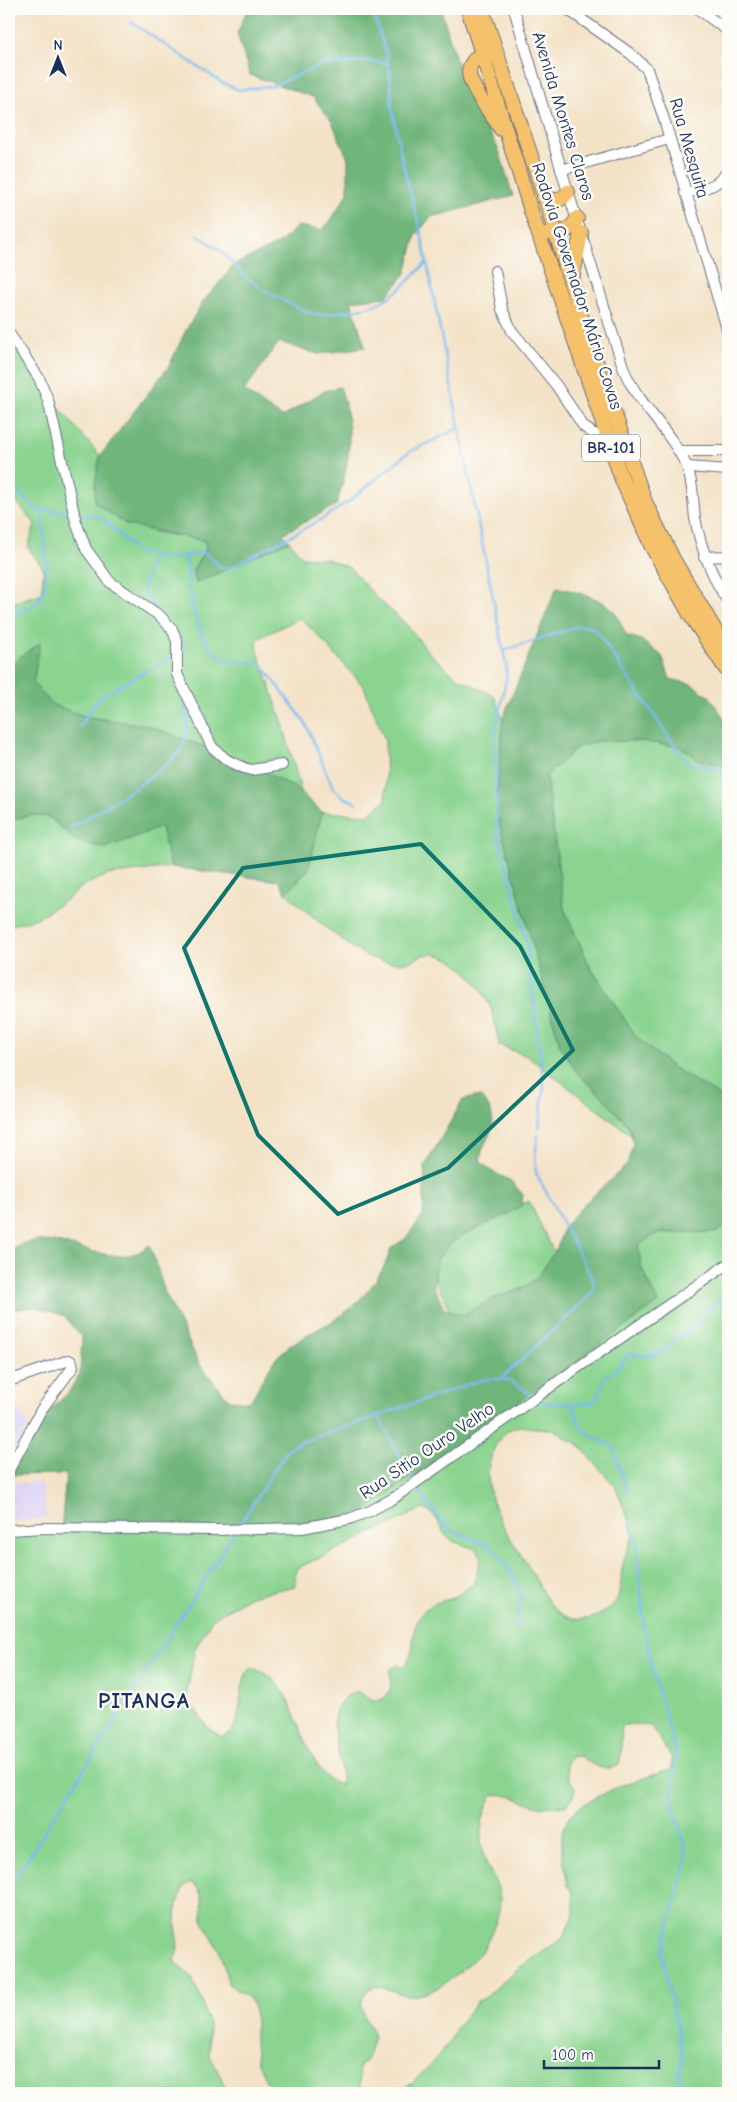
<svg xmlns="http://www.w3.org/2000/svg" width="737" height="2102" font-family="'Comic Neue',sans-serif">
<rect width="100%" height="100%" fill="#fdfcf7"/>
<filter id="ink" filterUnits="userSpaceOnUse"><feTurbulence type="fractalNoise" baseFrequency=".02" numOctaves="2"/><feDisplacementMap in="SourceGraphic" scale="10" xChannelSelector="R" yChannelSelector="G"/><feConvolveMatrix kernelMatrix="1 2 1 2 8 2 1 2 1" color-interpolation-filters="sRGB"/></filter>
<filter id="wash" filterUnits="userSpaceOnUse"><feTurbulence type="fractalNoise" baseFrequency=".0096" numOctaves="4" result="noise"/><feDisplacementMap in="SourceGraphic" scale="20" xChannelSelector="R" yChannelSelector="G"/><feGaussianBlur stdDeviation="1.12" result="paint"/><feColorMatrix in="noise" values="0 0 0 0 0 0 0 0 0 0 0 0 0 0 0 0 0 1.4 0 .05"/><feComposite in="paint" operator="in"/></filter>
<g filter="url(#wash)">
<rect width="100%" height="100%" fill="#f3e2c6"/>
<!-- built -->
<path fill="#ded5f5" d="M9 1398 29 1424 9 1463Z
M41 1482 46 1518 9 1522V1490L13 1483Z"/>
<!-- green -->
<path fill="#8ad490" stroke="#528277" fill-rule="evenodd" d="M9 339 41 386 100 456 95 484C105 493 137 526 148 530 166 536 186 535 205 541L206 549 193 570 196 583 289 541 302 557 327 559 350 568 377 598 407 625 431 655 457 677 494 696 503 718 496 811 560 1045 578 1074 601 1095 630 1128 631 1135 527 1056 499 1045C497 1034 495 1022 492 1011 483 986 453 948 423 955 418 956 414 961 409 962 399 964 385 962 375 959 351 952 306 911 286 893L308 870 322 812 367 815 386 800 385 740 364 687 316 633 300 618 257 639 258 652 283 724 302 795 295 788 248 763 146 725 87 717 53 705 33 683 35 670 20 657 9 668V604L42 593 43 568 28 547 35 524 9 493Z
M597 741H641L681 747 700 760 728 766V1101L674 1068 636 1037 590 967 564 909 546 776 576 748Z
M32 815 49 817 77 842 105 848 161 827 171 867 108 875 84 885 66 900 37 918 9 926V820Z
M529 1201 562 1269 454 1320 422 1252Z
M728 1224V2093H282L266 2081 258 2063 255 2045V2012L253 2004 245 1995 229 1985 220 1952 203 1922 202 1896 197 1887 191 1882 184 1886 177 1903 176 1923 178 1949 175 1959 177 1965 191 1976 202 2001 209 2026V2054L229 2093H9V1534L18 1532 223 1528 652 1288 641 1267 638 1245 658 1233 717 1232ZM520 1426 554 1430 569 1440 577 1443 615 1486 633 1530 634 1534C629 1544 624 1558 622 1570 620 1582 622 1595 612 1606 600 1618 578 1624 563 1615 546 1605 540 1585 530 1569 508 1533 476 1495 493 1451 499 1437 506 1429 520 1426ZM422 1509C442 1514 437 1531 451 1540 459 1545 470 1546 478 1550L481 1557 474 1583C472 1586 455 1597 453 1598 439 1603 430 1601 420 1616 409 1632 418 1651 404 1666H396L389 1670C394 1684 389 1705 371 1699 366 1697 361 1693 357 1691 312 1709 348 1756 340 1785 308 1776 298 1706 277 1683 270 1675 260 1671 251 1667 233 1687 249 1726 222 1737L208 1728 189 1701 187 1692 195 1649 212 1619 251 1596 295 1586 296 1569ZM631 1724 651 1726 671 1756 672 1769 619 1786 586 1803 569 1816 562 1833V1852L568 1886 573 1893 574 1913 563 1938 515 1971 486 1997 477 2002 456 2028 448 2045 413 2083 405 2087 387 2092 367 2091 360 2087 359 2067 368 2057 374 2036C371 2027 363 2017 362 2008 361 2002 362 1999 365 1994 374 1976 399 1998 414 1996 440 1992 462 1971 480 1953 486 1948 487 1940 491 1933 496 1923 500 1912 500 1900 500 1887 492 1876 487 1865 477 1843 480 1814 493 1795 509 1792 523 1803 539 1806 548 1808 557 1805 566 1806L573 1797 575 1789C569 1776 563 1770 570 1757L580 1756C593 1765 603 1773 619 1765 623 1752 620 1740 622 1726Z"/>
<!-- forest -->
<path fill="#6fb67a" stroke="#45726c" d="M248 9H441L460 74 499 151 513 196 431 217 416 235 406 273 386 297 351 301 365 347 318 354 279 342 244 391 282 417 324 391 340 387C355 430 350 463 336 505L283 534 289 541 196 583 193 570 206 549 205 541 127 525 95 503V484L100 456 169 366 186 330 203 302 234 265 280 243 298 226 322 230 331 220 348 193V159L332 122 313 97 250 75 237 33Z
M557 587C574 591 595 596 610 607 618 614 622 626 626 635L641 640 662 656 670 679 691 684 710 697 728 725V766L700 760 681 747 641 741H597L576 748 546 776 564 909 590 967 636 1037 674 1068 728 1101V1224L717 1232 658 1233 638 1245 641 1267 658 1303 364 1511 296 1528 61 1531 66 1474 9 1475V1466L39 1421 68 1393 80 1373 82 1338 65 1316 36 1307 9 1310V1253C42 1221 94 1264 133 1254 139 1253 145 1248 150 1245L165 1293 200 1365 229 1400 250 1402C259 1387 267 1369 278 1356 294 1340 314 1332 333 1321 359 1305 383 1278 391 1248L405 1239 423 1216 425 1166 463 1100 480 1096C489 1103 496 1120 491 1131 486 1142 481 1149 480 1161L491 1171 511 1181 523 1195 521 1206 508 1214 463 1235 447 1247 437 1260 434 1287 444 1309 462 1315 497 1297 519 1290 537 1278 557 1248 564 1227 583 1205 627 1165 633 1145 630 1128 601 1095 578 1074 560 1045 496 811 503 718Z
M40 643 33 683 53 705 87 717 146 725 248 763 295 788 322 812 308 870 286 893 279 881 171 867 161 827 105 848 77 842 49 817 32 815 9 820V668L20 657Z"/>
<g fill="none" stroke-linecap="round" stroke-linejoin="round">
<!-- stream -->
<path stroke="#7ebaf0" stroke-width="2.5" d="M372 9 386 53 390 75 392 108 403 165 421 233 506 664 507 674 495 735 497 832 526 938 544 1086 539 1128
M131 22 221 82 239 90 272 86 321 65 373 61 388 64
M196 234 221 251 245 276 259 287
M265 290C280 299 297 309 314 314 322 316 333 313 341 312 388 306 394 295 426 263
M9 486 36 509 72 513
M77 514 101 517 138 552 161 558H174L203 552 222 568H230L322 519 348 502 409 452 459 428
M186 555C189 588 192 647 229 661 240 665 253 659 262 665L305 722 333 788 343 797 357 803
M153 556 143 589 144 594 156 608
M9 614C17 612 27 610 34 605 55 589 43 533 42 510
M180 637 184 646 181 651
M503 651 578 626H587L595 629 684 759 690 764 728 770
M80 727 93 705 103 695 174 656
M69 829C93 814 172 769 183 746 190 732 186 715 185 701
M502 1378 592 1294 594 1287 593 1280 536 1173 535 1156 538 1135
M539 1400 551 1404 592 1403 600 1394 605 1376 617 1370 628 1354 649 1356 669 1347 677 1338 697 1326 713 1304 722 1299H728
M572 1404 582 1430 613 1447 626 1489
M378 1415 413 1480
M416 1486 424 1498 448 1529 488 1545 498 1554 514 1577 521 1598 516 1630
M630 1523 637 1544 643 1620 651 1665 676 1754 671 1799 685 1844 686 1862 662 1953 682 2052 678 2093
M238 1527 287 1451 296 1444 481 1380C506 1376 512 1380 532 1396
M9 1888 234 1533"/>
</g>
</g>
<g filter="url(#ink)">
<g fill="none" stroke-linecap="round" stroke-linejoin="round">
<defs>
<path id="minor" d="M514 9 565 182 624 370C639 406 670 430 686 465 693 480 693 502 695 518 701 549 711 575 728 602
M567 9 631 54 647 69 664 119 728 332
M698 9 728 31
M561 170 669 139
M685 193C704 188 718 188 728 170
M495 271 502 309 512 331 556 385 584 427 594 434 607 437
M9 333 39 378 48 400 76 522 86 549 110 582 160 616 172 629 177 641V674L212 747 227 760 244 768 252 770 282 765
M679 451H728
M688 467 728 470
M704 557 728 556
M9 1381 69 1360 72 1362 73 1367 41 1410 9 1470
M9 1530 45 1528 216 1530 302 1528 349 1519 370 1511 394 1498 577 1368 728 1264"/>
<path id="major" d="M468 9 532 214 622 480 652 547 691 616 728 672
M482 9 545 198 585 329 645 502 673 559 728 652
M491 55C485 53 482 53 477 57 473 61 469 66 469 71 468 85 493 116 501 129
M545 198C556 201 561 202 568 192
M549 233C560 235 573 230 577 218
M572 280 581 233"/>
</defs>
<!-- minor casing -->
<use href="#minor" stroke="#676e82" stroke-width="12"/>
<!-- major casing -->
<use href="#major" stroke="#676e82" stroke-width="16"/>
<!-- minor -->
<use href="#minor" stroke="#fff" stroke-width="10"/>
<!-- major -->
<use href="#major" stroke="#f5c16b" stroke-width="14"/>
</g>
</g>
<!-- marked area -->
<path fill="none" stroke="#0f766e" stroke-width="4" stroke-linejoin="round" d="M421 844 520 946 573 1050 448 1168 338 1214 258 1135 184 948 243 868Z"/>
<g text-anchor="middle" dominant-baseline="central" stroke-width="5" stroke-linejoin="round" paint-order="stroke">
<!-- shield labels -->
<rect fill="#fdfcf7" stroke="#5f6c8c" stroke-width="1" x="582" y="434.5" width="58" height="27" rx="4"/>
<g font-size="16" font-weight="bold" fill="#1b2f5e">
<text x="611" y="448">BR-101</text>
</g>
<!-- street labels -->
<g font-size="18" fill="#1b2f5e" stroke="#fdfcf7">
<text transform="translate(563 116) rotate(73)">Avenida Montes Claros</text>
<text transform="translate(689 148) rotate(74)">Rua Mesquita</text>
<text transform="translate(577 286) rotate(72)">Rodovia Governador Mário Covas</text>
<text transform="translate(427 1451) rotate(-34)">Rua Sitio Ouro Velho</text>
</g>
<!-- district labels -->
<g font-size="22" font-weight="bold" letter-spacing="1" fill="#1b2f5e" stroke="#fdfcf7">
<text x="144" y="1701">PITANGA</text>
</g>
</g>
<!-- margin -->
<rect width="737" height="2102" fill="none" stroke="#fdfcf7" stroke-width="30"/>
<!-- north arrow -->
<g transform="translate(58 58)" stroke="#fdfcf7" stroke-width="4" paint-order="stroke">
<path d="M0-4L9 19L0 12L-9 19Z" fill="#1b2f5e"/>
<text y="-8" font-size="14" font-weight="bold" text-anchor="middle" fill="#1b2f5e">N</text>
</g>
<!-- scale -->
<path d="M544 2060v8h115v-8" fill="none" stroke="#1b2f5e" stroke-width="2.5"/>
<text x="552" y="2060" font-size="15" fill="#1b2f5e" stroke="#fdfcf7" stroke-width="4" paint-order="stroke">100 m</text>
</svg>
